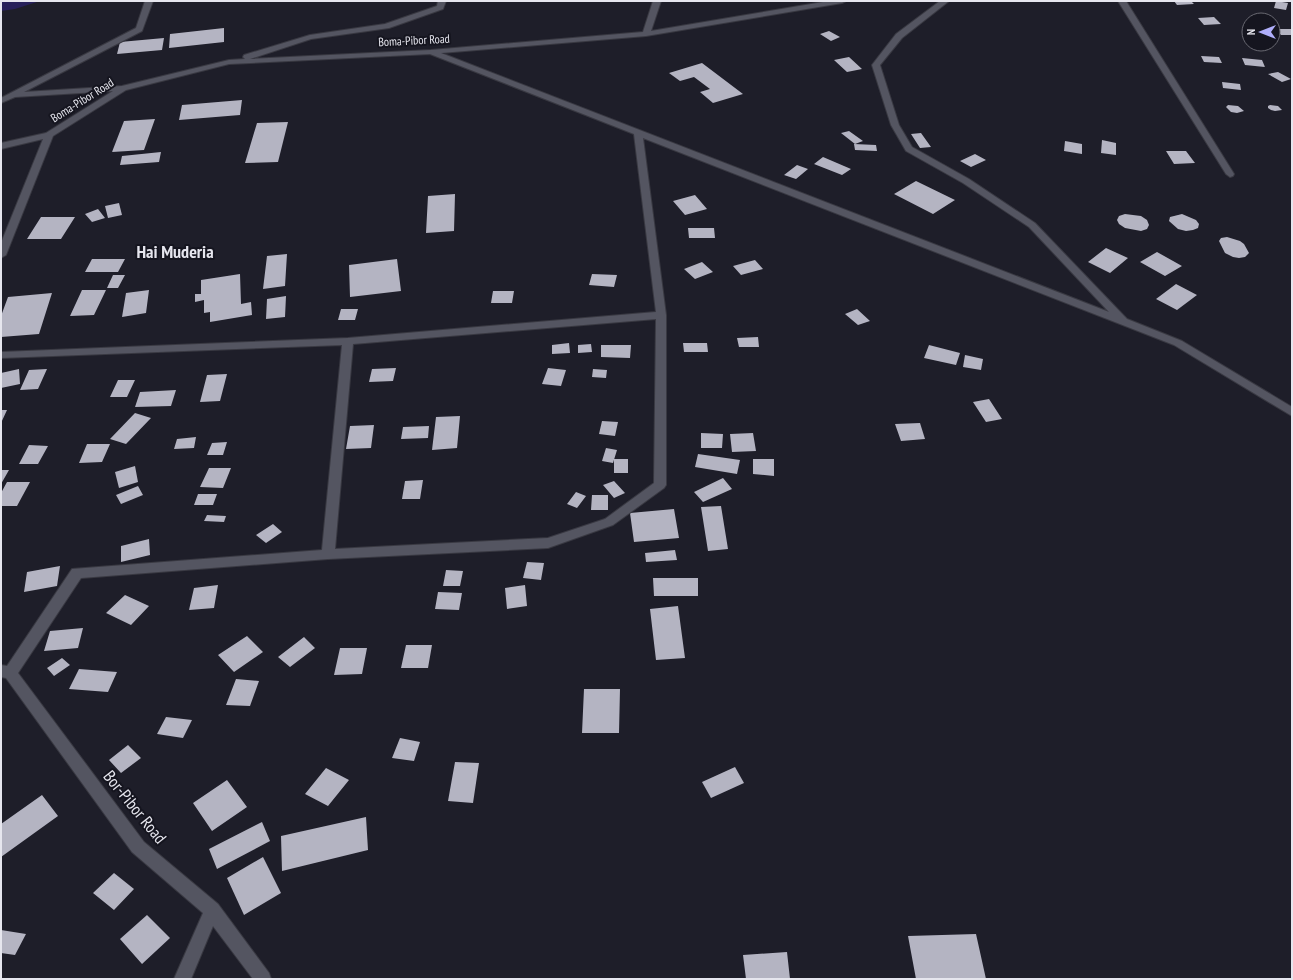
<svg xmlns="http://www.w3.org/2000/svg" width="1293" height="980" font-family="'PT Sans Narrow',sans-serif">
<rect width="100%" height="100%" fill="#1e1e29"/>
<!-- green -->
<path fill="#27205a" d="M1 1H40L15 9 1 11Z"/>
<!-- building -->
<path fill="#b4b4c2" d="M1174 1H1191L1194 4 1177 5Z
M1276 1 1288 3 1286 10 1274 8Z
M1214 17 1221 24 1204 25 1198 18Z
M224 28V42L169 48 170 34Z
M1276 29H1292V35H1281Z
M829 31 840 37 831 41 820 34Z
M164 38 162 50 117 54 120 42Z
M1201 56 1219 57 1222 63 1204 62Z
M849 57 862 69 847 72 834 60Z
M1242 58 1262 60 1265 67 1245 65Z
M702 63 743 94 713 103 700 92 710 89 694 77 680 81 669 73Z
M1278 72 1291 79 1282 82 1268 74Z
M1222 82 1240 84 1241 90 1223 88Z
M242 100 240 115 179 120 182 105Z
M1228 105 1238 106 1244 111 1237 113 1231 112 1226 107Z
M1270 105 1278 106 1282 110 1275 111 1271 110 1268 108V106Z
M155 119 144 150 112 152 124 121Z
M288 122 278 162 245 163 257 123Z
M849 131 863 141 855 144 841 133Z
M921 133 931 147 920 148 911 134Z
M1102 140 1116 143V155L1101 153Z
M1065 141 1082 144V154L1064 151Z
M854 144 876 145 877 151 855 150Z
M1166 151H1186L1195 163 1174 164Z
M161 152 159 162 120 165 122 156Z
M975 154 986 160 971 167 960 161Z
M823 157 851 169 842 175 814 164Z
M797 165 808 169 796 179 784 175Z
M916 181 955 200 933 214 894 194Z
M455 194 454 231 426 233 428 196Z
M695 195 707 209 685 215 673 201Z
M119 203 122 215 108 218 105 206Z
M98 209 105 218 92 222 85 214Z
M1125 214 1141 216 1147 220 1149 225 1147 229 1141 231 1125 228 1119 224 1117 220 1119 216Z
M1182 214 1196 220 1199 224 1198 228 1193 230 1186 231 1178 229 1169 221 1170 217Z
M41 217H75L61 239H27Z
M688 228H714L715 238H689Z
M1227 237 1240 241 1244 244 1249 253 1245 257 1239 258 1233 257 1225 253 1219 241 1221 238Z
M1106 248 1128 258 1110 273 1088 262Z
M1157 252 1182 266 1165 276 1140 262Z
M287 254 285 286 263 289 267 256Z
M92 259H125L118 272H85Z
M397 259 401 291 350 297 349 265Z
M755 260 763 269 741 275 733 266Z
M702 262 713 272 695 279 684 269Z
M240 274 241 304 251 302 252 315 210 322V312L204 313V300L195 302V294H201V280Z
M592 274 617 275 614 287 589 285Z
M113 275H125L118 288H107Z
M1176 284 1197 295 1177 310 1156 299Z
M82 290H106L94 315 70 316Z
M149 290 146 313 122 317 126 293Z
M493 291H514L512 303H491Z
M52 293 39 334 1 337V316L8 297Z
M286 296 285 317 266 319 267 299Z
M341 309H358L355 320H338Z
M857 309 870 321 858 325 845 314Z
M758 337 759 347H739L737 338Z
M569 343 570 353 552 354V345Z
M683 343H707L708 352H684Z
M591 344 592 352 578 353V345Z
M601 345H631L630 358 601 357Z
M929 345 960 353 956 365 924 358Z
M965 355 983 359 981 370 963 367Z
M396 368 393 381 369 382 372 369Z
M548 368 566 370 561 386 542 384Z
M19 369 20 384 1 388V373Z
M47 369 38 389 20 390 29 370Z
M593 369 607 370 606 378 592 377Z
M227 374 220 401 200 402 207 375Z
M118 380H135L127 397H110Z
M176 390 171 406 135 407 140 392Z
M989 399 1002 419 986 422 973 402Z
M1 410H7L1 423Z
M135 413 151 418 126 444 110 439Z
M460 416 457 448 432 450 436 417Z
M602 421 618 422 615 436 599 434Z
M920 423 925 439 901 441 895 424Z
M374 425 371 448 346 449 350 426Z
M429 426 428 438 401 439 403 427Z
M701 433 723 434 722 448H701Z
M753 433 756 451 732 452 730 434Z
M196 437 194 448 174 449 177 439Z
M227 442 223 455H207L212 443Z
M87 444H110L102 462 79 463Z
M29 445 48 446 38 464H19Z
M606 448 617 450 613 463 602 461Z
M698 454 740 460 737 474 695 467Z
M614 459H628V473H614Z
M753 459H774V476L753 474Z
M135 466 138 482 119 488 115 472Z
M209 468H231L223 488 200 487Z
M1 470H9L1 484Z
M723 478 732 489 703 502 694 492Z
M423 480 420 499H402L405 481Z
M614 481 625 493 614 498 603 485Z
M7 482H30L17 506H1V493Z
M138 486 143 495 121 504 116 495Z
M576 492 586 496 577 508 567 504Z
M198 494H217L213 505H194Z
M592 495H608V510H591Z
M721 506 728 549 708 551 701 507Z
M674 509 679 538 634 542 630 513Z
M207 515 226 516 224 522 204 521Z
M273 524 282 532 266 543 256 535Z
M149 539 150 555 121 562V546Z
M675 550 677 560 646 562 645 553Z
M527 562 544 563 541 580 523 578Z
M60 566 57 586 24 592 27 572Z
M446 570 463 571 460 586H443Z
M653 578H698V596H654Z
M218 585 214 608 189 610 194 588Z
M525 585 527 606 507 609 505 588Z
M438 592 462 593 459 610 435 609Z
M125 595 149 606 131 625 106 613Z
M678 606 685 658 656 660 650 609Z
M83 628 78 648 44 651 50 631Z
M247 636 263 652 234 672 218 655Z
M304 637 315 648 290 667 278 657Z
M406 645H432L428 668H401Z
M340 648H367L362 674 334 675Z
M62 658 70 665 54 676 47 668Z
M79 669 117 672 108 692 69 689Z
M236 679 259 681 250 706 226 705Z
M584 689H620L619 733H582Z
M166 717 192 720 183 738 157 734Z
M400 738 420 742 414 761 392 758Z
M128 745 141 758 121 773 109 760Z
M455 762 479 763 473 803 448 801Z
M735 767 744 783 711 798 702 782Z
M326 768 349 780 328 806 305 794Z
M227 780 247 807 212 831 193 803Z
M42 795 58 816 1 857V824Z
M366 817 368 850 282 871 281 836Z
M262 822 270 841 217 869 209 849Z
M263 857 281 893 244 915 227 878Z
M114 873 134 889 114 910 93 893Z
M147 915 170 938 142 964 120 939Z
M1 930 26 934 15 955 1 953Z
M976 934 986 979H916L908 936Z
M787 952 790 979H746L743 955Z"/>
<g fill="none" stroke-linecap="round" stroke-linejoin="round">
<defs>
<path id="minor" d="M145 1H153L142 31 24 92 122 86 229 60 245 59 243 57 244 55 310 35 385 24 437 6 438 1H446L443 9 389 28 311 39 250 59 431 50 643 32 653 1H661L651 31 829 1H846L842 3 646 36 441 53 1109 312 1029 227 963 183 906 151 891 125 872 65 896 34 940 1H949L902 38 880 65 899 125 912 147 969 179 1035 223 1127 319 1182 341 1292 407V416L1174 345 643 138 666 315V485L664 488 613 525 548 548 328 559 81 578 18 673 144 842 218 904 269 973 271 979H253L213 926 191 979H174L203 913 132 852 6 678 1 677V665L7 666 72 569 322 550 342 345 1 358V352L348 338 656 312 634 134 430 54 229 64 126 90 53 136 6 255 1 258V243L43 139 1 149V143L46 133 113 91 15 97 1 103V98L136 28ZM656 319 654 483 605 519 548 538 335 549 353 344Z
M1118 1H1126L1234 174 1233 176 1230 177 1226 174Z"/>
</defs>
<!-- minor casing -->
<use href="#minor" stroke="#393942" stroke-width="2"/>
<!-- minor -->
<use href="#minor" fill="#545561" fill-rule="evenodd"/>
</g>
<g text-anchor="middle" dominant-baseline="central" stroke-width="4" stroke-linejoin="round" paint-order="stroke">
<!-- far-street labels -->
<g font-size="12" fill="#e6e6ee" stroke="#15151f">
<text transform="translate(414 40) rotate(-3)">Boma-Pibor Road</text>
<text transform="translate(82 100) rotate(-32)">Boma-Pibor Road</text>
</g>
<!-- near-street labels -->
<g font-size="17" fill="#e6e6ee" stroke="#15151f">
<text transform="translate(135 807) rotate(51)">Bor-Pibor Road</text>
</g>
<!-- district labels -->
<g font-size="18" font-weight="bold" fill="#e6e6ee" stroke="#15151f">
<text x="175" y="251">Hai Muderia</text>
</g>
</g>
<!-- border -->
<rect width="1293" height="980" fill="none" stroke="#e6e6ee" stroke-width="4"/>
<!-- north arrow -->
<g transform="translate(1261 32) rotate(270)"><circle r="19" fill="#15151f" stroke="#696972"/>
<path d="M0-3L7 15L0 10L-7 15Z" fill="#afaefa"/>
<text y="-6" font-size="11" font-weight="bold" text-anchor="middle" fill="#e6e6ee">N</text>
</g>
</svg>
